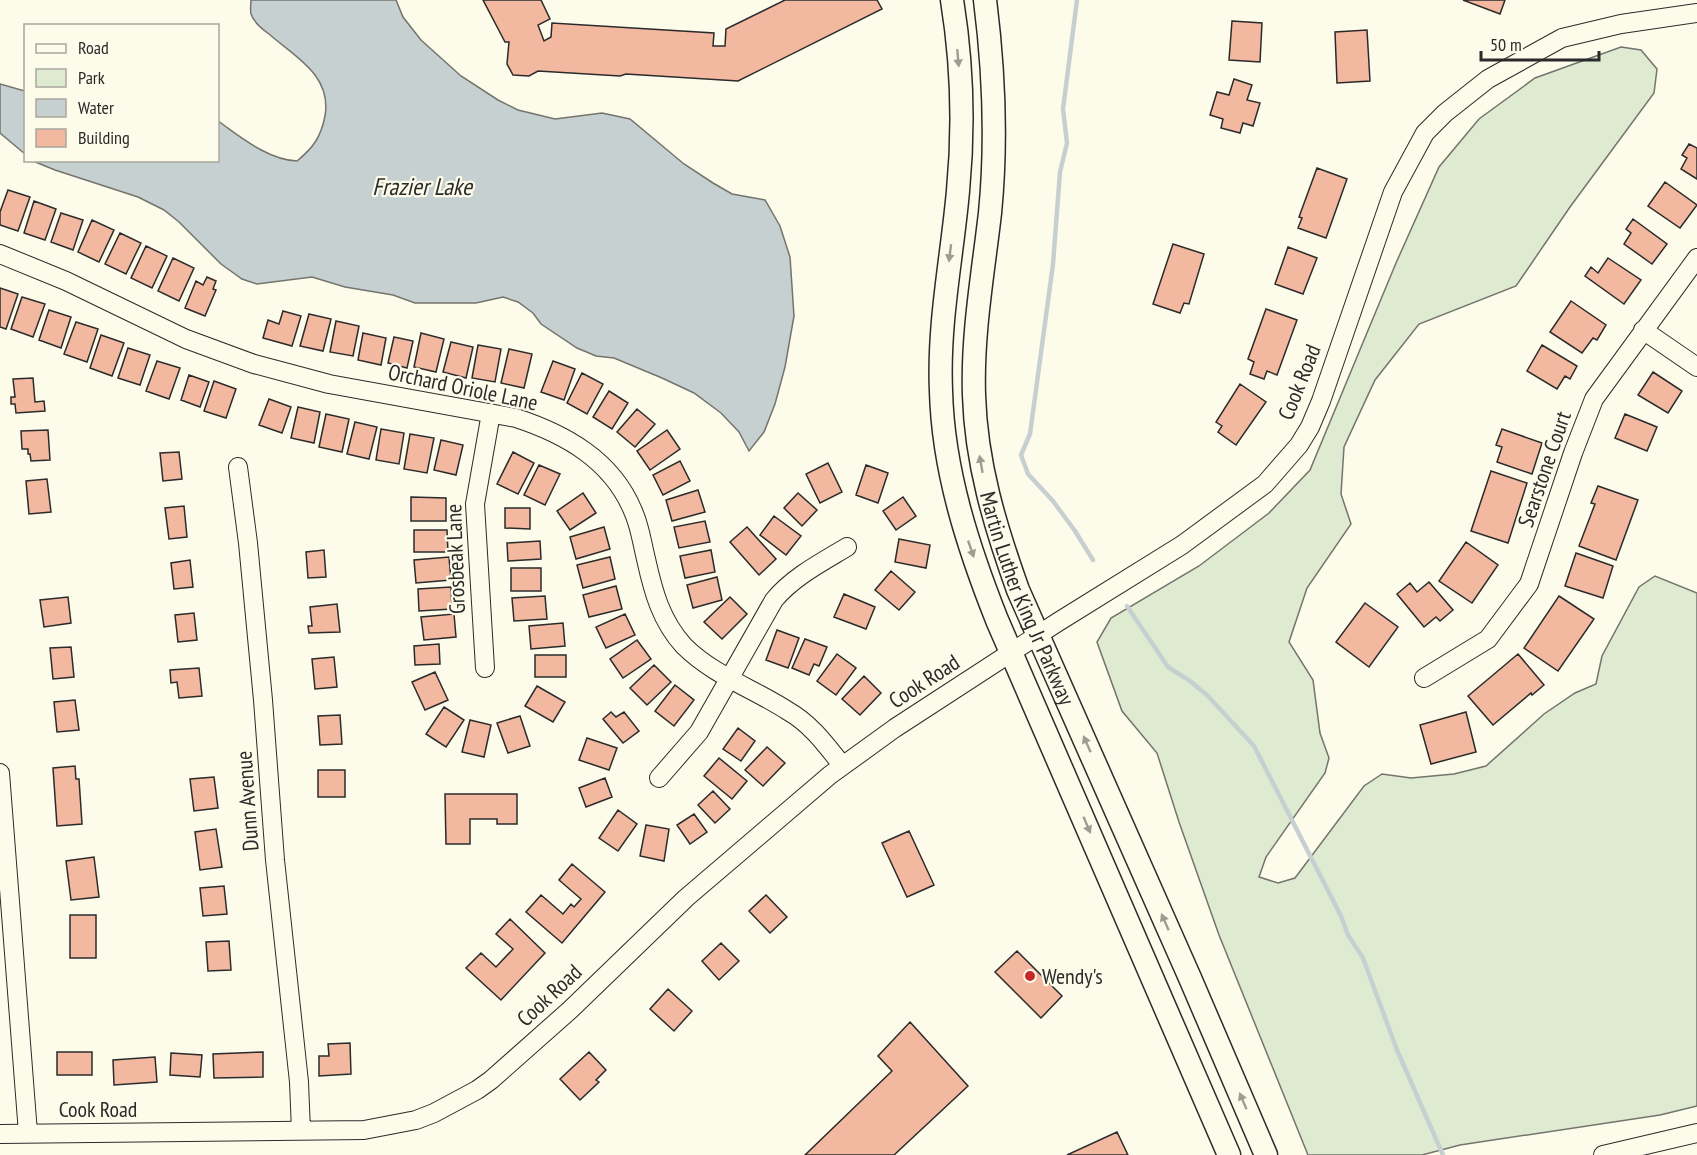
<svg xmlns="http://www.w3.org/2000/svg" width="1697" height="1155" font-family="'PT Sans Narrow',sans-serif">
<rect width="100%" height="100%" fill="#fdfbea"/>
<!-- green -->
<path fill="#deebd1" stroke="#74746e" stroke-width="1.5" d="M1621 47 1641 50 1657 69 1654 93 1570 207 1516 286 1419 324 1375 380 1344 447 1341 494 1351 524 1307 588 1289 642 1313 680 1320 733 1329 758 1325 773 1266 857 1259 877 1278 883 1295 878 1364 786 1382 774 1411 778 1454 774 1486 766 1544 714 1575 693 1596 684 1602 656 1639 587 1655 576 1697 593V1106L1660 1115 1460 1145 1422 1155H1308L1219 935 1179 822 1157 753 1122 711 1097 642 1111 618 1199 566 1269 513 1310 470 1396 263 1439 167 1479 119 1535 78Z"/>
<!-- water -->
<path fill="#c7d0d0" stroke="#74746e" stroke-width="1.5" d="M251 0H396L403 17 421 40 461 76 498 100 518 110 555 119 602 113 630 119 684 164 713 183 732 194 765 200 780 226 790 257 794 316 785 367 775 404 764 432 749 451 739 432 721 413 694 393 662 378 614 358 596 356 577 348 541 324 533 313 518 302 503 297 476 303H415L393 295 345 287 312 277 257 284 242 279 221 264 179 222 164 210 138 197 55 170 33 161 218 160V121C241 137 268 160 297 161 313 148 321 137 325 116 332 75 295 57 269 34 262 29 254 23 251 14 250 10 251 4 251 0Z
M0 84 25 91V154L0 133Z"/>
<g fill="none" stroke-linecap="round" stroke-linejoin="round">
<!-- stream -->
<path stroke="#c7d0d0" stroke-width="4.5" d="M1077 0 1063 109 1067 143 1060 172 1053 264 1030 434 1021 455 1028 474 1053 501 1075 531 1093 560
M1127 606 1168 667 1190 681 1208 696 1254 746 1341 916 1348 935 1363 958 1397 1050 1443 1155"/>
</g>
<!-- building -->
<path fill="#f2b8a0" stroke="#2b2b2b" stroke-width="1.5" d="M483 0H541L550 19 538 25 544 41 551 37 552 23 714 33 713 46H725L726 29 785 0H877L882 9 738 81 626 74 620 76 538 71 529 76 513 75 507 64 509 42H505Z
M1463 0H1505L1500 14Z
M1232 21 1262 23 1260 62 1229 60Z
M1367 30 1370 81 1337 83 1335 32Z
M1234 79 1252 85 1247 100 1260 103 1253 126 1243 123 1240 133 1221 128 1223 119 1210 115 1217 92 1229 95Z
M1689 144 1697 148V179L1681 169 1687 158 1682 155Z
M1317 168 1347 179 1326 238 1298 228 1302 218 1299 217Z
M1665 182 1697 205 1680 228 1648 206Z
M8 190 30 197 18 231 0 225V212Z
M34 201 56 209 45 240 24 233Z
M61 213 83 220 73 250 51 242Z
M1633 219 1667 244 1652 264 1624 244 1631 233 1626 229Z
M92 220 114 230 99 262 78 252Z
M120 233 141 243 126 274 105 264Z
M1173 244 1204 254 1189 304 1184 303 1180 313 1153 304Z
M146 246 167 256 152 288 131 278Z
M1288 247 1317 258 1303 294 1275 284Z
M173 258 194 268 179 301 158 291Z
M1608 258 1641 280 1624 304 1585 276 1591 267 1598 273Z
M207 277 216 281 213 289 216 290 205 316 185 308 196 281 203 285Z
M0 288 18 294 6 329 0 327Z
M22 297 45 304 33 337 11 329Z
M1571 301 1606 325 1597 340 1593 338 1582 353 1550 332Z
M1266 309 1297 320 1277 375 1267 371 1264 379 1250 374 1254 362 1248 359Z
M49 310 71 317 61 348 39 340Z
M283 311 301 316 292 346 263 338 268 320 279 324Z
M309 314 331 319 323 351 300 346Z
M336 321 359 326 353 356 330 352Z
M76 322 98 329 87 362 64 354Z
M363 333 386 338 381 365 358 360Z
M421 333 444 339 436 372 414 367Z
M101 335 124 343 112 376 90 368Z
M394 337 413 341 407 368 388 363Z
M451 342 473 347 466 378 443 372Z
M478 345 501 349 495 382 472 378Z
M1542 345 1577 366 1570 379 1565 376 1557 389 1527 371Z
M128 348 150 355 140 385 118 378Z
M509 349 532 354 524 388 501 383Z
M157 361 180 368 169 399 146 391Z
M553 361 575 369 564 400 541 392Z
M1653 372 1682 391 1668 413 1638 395Z
M582 373 603 384 587 414 567 403Z
M189 375 209 382 200 407 181 400Z
M33 378 35 402 44 401 45 411 16 413 15 404H11V397H15L13 379Z
M214 381 236 389 226 418 204 411Z
M1240 384 1266 402 1236 445 1218 432 1222 426 1216 422Z
M609 391 628 403 612 429 593 417Z
M269 399 291 407 282 433 259 425Z
M298 407 320 412 314 443 291 438Z
M637 409 655 424 635 447 617 432Z
M326 414 349 419 342 452 319 447Z
M1625 414 1657 427 1647 451 1615 438Z
M355 422 377 427 369 459 347 454Z
M381 429 404 433 399 464 376 460Z
M1502 429 1542 443 1532 474 1497 462 1502 447 1496 445Z
M48 430 50 460 31 461 30 454H28V449H22L21 431Z
M667 430 680 449 650 470 637 451Z
M410 434 434 438 427 473 404 469Z
M441 440 463 445 456 475 434 470Z
M179 452 182 479 163 481 160 453Z
M513 452 534 463 518 494 497 484Z
M680 461 690 481 663 495 653 475Z
M828 463 842 492 820 503 806 474Z
M539 465 560 474 545 505 524 495Z
M866 465 888 473 878 503 856 495Z
M1491 471 1527 483 1508 543 1471 531Z
M47 479 51 512 29 514 26 481Z
M1598 486 1638 500 1616 560 1579 546 1595 504 1591 503Z
M698 490 705 512 672 521 666 500Z
M583 493 596 513 570 530 557 511Z
M798 493 817 510 802 526 784 508Z
M411 497 446 498V521H411Z
M903 497 916 516 896 530 883 511Z
M184 506 187 537 169 539 165 508Z
M505 508H530V529L505 528Z
M774 516 801 536 786 555 760 535Z
M705 521 710 542 679 548 674 527Z
M604 527 610 549 576 559 570 537Z
M747 527 776 559 759 575 730 542Z
M414 530H447L448 552H414Z
M899 539 930 545 926 568 895 562Z
M540 541 541 559 508 561 507 543Z
M1466 542 1498 565 1472 603 1439 581Z
M324 550 326 577 308 578 306 552Z
M711 550 715 572 685 578 680 556Z
M1576 553 1613 566 1603 598 1565 586Z
M449 557 451 580 416 583 414 560Z
M610 557 615 579 583 588 577 565Z
M190 560 193 587 174 589 171 563Z
M511 568H541V591H511Z
M891 571 915 592 899 610 875 590Z
M717 577 722 600 693 608 687 585Z
M1429 582 1453 610 1440 621 1436 617 1424 627 1397 594 1410 583 1417 592Z
M616 586 622 609 589 617 583 595Z
M451 587 452 609 419 611 418 589Z
M844 594 875 607 866 629 834 617Z
M545 596 547 619 514 621 512 598Z
M1559 596 1594 619 1558 671 1524 648Z
M68 597 71 623 44 627 40 600Z
M730 597 747 614 722 639 704 622Z
M1365 603 1398 627 1369 667 1336 642Z
M337 604 340 632 309 633 308 626H312L310 607Z
M194 613 197 640 178 642 175 615Z
M454 614 456 637 424 640 421 617Z
M625 614 635 635 606 648 596 627Z
M563 623 565 646 531 649 529 626Z
M777 630 799 638 788 668 766 660Z
M805 639 827 647 819 666 814 664 809 675 792 668Z
M637 640 651 659 623 678 610 659Z
M439 644 440 664 415 665 414 646Z
M71 647 74 677 53 679 50 648Z
M837 654 856 668 836 695 817 681Z
M1518 654 1544 685 1532 695 1531 693 1493 725 1468 696Z
M535 655H566V677H535Z
M334 657 337 687 315 689 312 659Z
M654 665 671 682 647 705 630 688Z
M199 668 202 696 179 698 177 682 171 683 170 670Z
M435 672 448 700 425 710 412 682Z
M864 676 881 693 860 715 842 699Z
M675 685 694 700 674 726 655 711Z
M537 686 565 702 553 722 525 706Z
M75 700 79 730 57 732 54 702Z
M444 707 464 720 446 747 426 734Z
M611 712 616 717 624 712 639 731 623 743 603 719Z
M1466 712 1476 752 1431 764 1420 725Z
M340 715 342 744 320 745 318 716Z
M520 716 530 746 508 753 497 723Z
M470 720 491 725 484 757 462 752Z
M738 728 755 741 741 761 723 749Z
M587 738 617 748 609 770 579 760Z
M767 747 785 763 763 786 745 770Z
M719 758 747 781 732 799 704 776Z
M75 766 76 779H79L82 824 57 826 53 768Z
M318 770H345V797H318Z
M214 777 218 808 194 811 190 779Z
M605 778 612 797 586 807 579 788Z
M713 791 730 809 715 823 698 805Z
M445 794H517V824H497V819H470V844H446Z
M618 810 637 824 618 851 599 838Z
M694 814 707 832 690 844 677 825Z
M646 825 669 829 664 861 640 856Z
M216 829 222 867 200 870 195 832Z
M909 831 934 885 907 897 882 843Z
M94 857 99 897 71 900 66 861Z
M572 864 605 892 562 943 526 912 541 895 563 914 571 904 574 907 581 899 559 880Z
M224 886 227 914 203 916 200 888Z
M766 895 787 917 770 933 749 911Z
M70 915H96V958H70Z
M510 919 545 953 501 1000 466 968 481 953 496 967 513 949 496 934Z
M229 941 231 970 208 971 206 942Z
M721 943 739 961 719 980 702 961Z
M1017 951 1062 996 1041 1018 995 972Z
M668 989 692 1011 674 1031 650 1009Z
M910 1022 968 1086 894 1155H805L892 1071 878 1056Z
M350 1043 351 1074 319 1076V1056H329L328 1044Z
M57 1052H92V1075H57Z
M263 1052V1077L214 1078 213 1054Z
M589 1052 606 1070 596 1080 599 1082 580 1100 560 1079Z
M171 1053 202 1055 200 1077 170 1075Z
M155 1057 157 1082 114 1085 113 1060Z
M1117 1132 1128 1155H1067Z"/>
<g fill="none" stroke-linecap="round" stroke-linejoin="round">
<defs>
<path id="minor" d="M0 254 66 281 186 339 254 364 329 384 516 418C565 434 612 460 633 511 640 526 642 543 646 559 653 591 661 621 684 646 713 675 754 689 788 711 811 724 826 745 842 765
M1643 330 1697 367
M238 467 248 543 263 700 275 860 299 1082 301 1131
M485 668 475 504 491 413
M1424 678 1488 639 1529 584 1573 453 1594 399 1697 258
M0 773 28 1133
M659 778 699 732 774 600C793 577 822 562 847 547
M0 1134 364 1130 416 1120 434 1113 477 1090 491 1080 570 1010 686 898 830 775 895 728 1058 622 1182 545 1265 484 1299 445 1310 427 1321 401 1393 192 1425 133 1445 113 1488 79 1562 38 1621 24 1697 13
M1603 1155 1697 1133"/>
<g id="major">
<path d="M952 0C962 62 964 129 958 191 952 258 938 323 941 391 943 470 968 547 997 620L1229 1155"/>
<path id="s1" d="M985 0C994 71 997 142 990 213 983 274 972 334 974 395 976 463 995 526 1018 590L1190 978 1266 1155"/>
</g>
</defs>
<!-- minor casing -->
<use href="#minor" stroke="#2b2b2b" stroke-width="20"/>
<!-- major casing -->
<use href="#major" stroke="#2b2b2b" stroke-width="25"/>
<!-- minor -->
<use href="#minor" stroke="#fdfbea" stroke-width="18"/>
<!-- major -->
<use href="#major" stroke="#fdfbea" stroke-width="22"/>
</g>
<!-- one-way arrows -->
<defs><path id="oneway-solid" d="M-6-.8H1V-3.2L6.5 0L1 3.2V.8H-6Z" transform="scale(1.5)"/></defs>
<g fill="#9e9d94">
<use href="#oneway-solid" transform="translate(958 58) rotate(85)"/>
<use href="#oneway-solid" transform="translate(950 253) rotate(97)"/>
<use href="#oneway-solid" transform="translate(981 464) rotate(-100)"/>
<use href="#oneway-solid" transform="translate(971 549) rotate(71)"/>
<use href="#oneway-solid" transform="translate(1087 744) rotate(-114)"/>
<use href="#oneway-solid" transform="translate(1087 825) rotate(67)"/>
<use href="#oneway-solid" transform="translate(1165 922) rotate(-114)"/>
<use href="#oneway-solid" transform="translate(1243 1101) rotate(-113)"/>
</g>
<!-- markers -->
<circle fill="#c62828" stroke="#fdfbea" stroke-width="2" cx="1030" cy="976" r="6"/>
<g text-anchor="middle" dominant-baseline="central" stroke-width="4.5" stroke-linejoin="round" paint-order="stroke">
<!-- street labels -->
<g font-size="22" fill="#2b2b2b" stroke="#fdfbea">
<text transform="translate(1299 382) rotate(-68)">Cook Road</text>
<text transform="translate(463 387) rotate(12)">Orchard Oriole Lane</text>
<text transform="translate(1544 469) rotate(-71)">Searstone Court</text>
<text transform="translate(455 559) rotate(-92)">Grosbeak Lane</text>
<text stroke="none"><textPath href="#s1" startOffset="608">Martin Luther King Jr Parkway</textPath></text>
<text transform="translate(924 681) rotate(-33)">Cook Road</text>
<text transform="translate(247 801) rotate(-94)">Dunn Avenue</text>
<text transform="translate(549 995) rotate(-43)">Cook Road</text>
<text x="98" y="1109">Cook Road</text>
</g>
<!-- poi labels -->
<g font-size="22" fill="#2b2b2b" stroke="#fdfbea" text-anchor="start">
<text x="1042" y="976">Wendy's</text>
</g>
<!-- water labels -->
<g font-size="24" font-style="italic" fill="#2b2b2b" stroke="#fdfbea">
<text x="422" y="186">Frazier Lake</text>
</g>
</g>
<!-- legend -->
<rect x="24" y="24" width="195" height="138" fill="#fdfbea" stroke="#a9a89e" stroke-width="1.5"/>
<rect x="36" y="44" width="30" height="9" fill="#fdfbea" stroke="#a9a89e" stroke-width="1.5"/>
<text x="78" y="54" font-size="18" fill="#2b2b2b">Road</text>
<rect x="36" y="69" width="30" height="18" fill="#deebd1" stroke="#a9a89e" stroke-width="1.5"/>
<text x="78" y="84" font-size="18" fill="#2b2b2b">Park</text>
<rect x="36" y="99" width="30" height="18" fill="#c7d0d0" stroke="#a9a89e" stroke-width="1.5"/>
<text x="78" y="114" font-size="18" fill="#2b2b2b">Water</text>
<rect x="36" y="129" width="30" height="18" fill="#f2b8a0" stroke="#a9a89e" stroke-width="1.5"/>
<text x="78" y="144" font-size="18" fill="#2b2b2b">Building</text>
<!-- scale -->
<path d="M1481 51v9h118v-9" fill="none" stroke="#2b2b2b" stroke-width="3"/>
<text x="1490" y="51" font-size="18" fill="#2b2b2b" stroke="#fdfbea" stroke-width="4.5" paint-order="stroke">50 m</text>
</svg>
